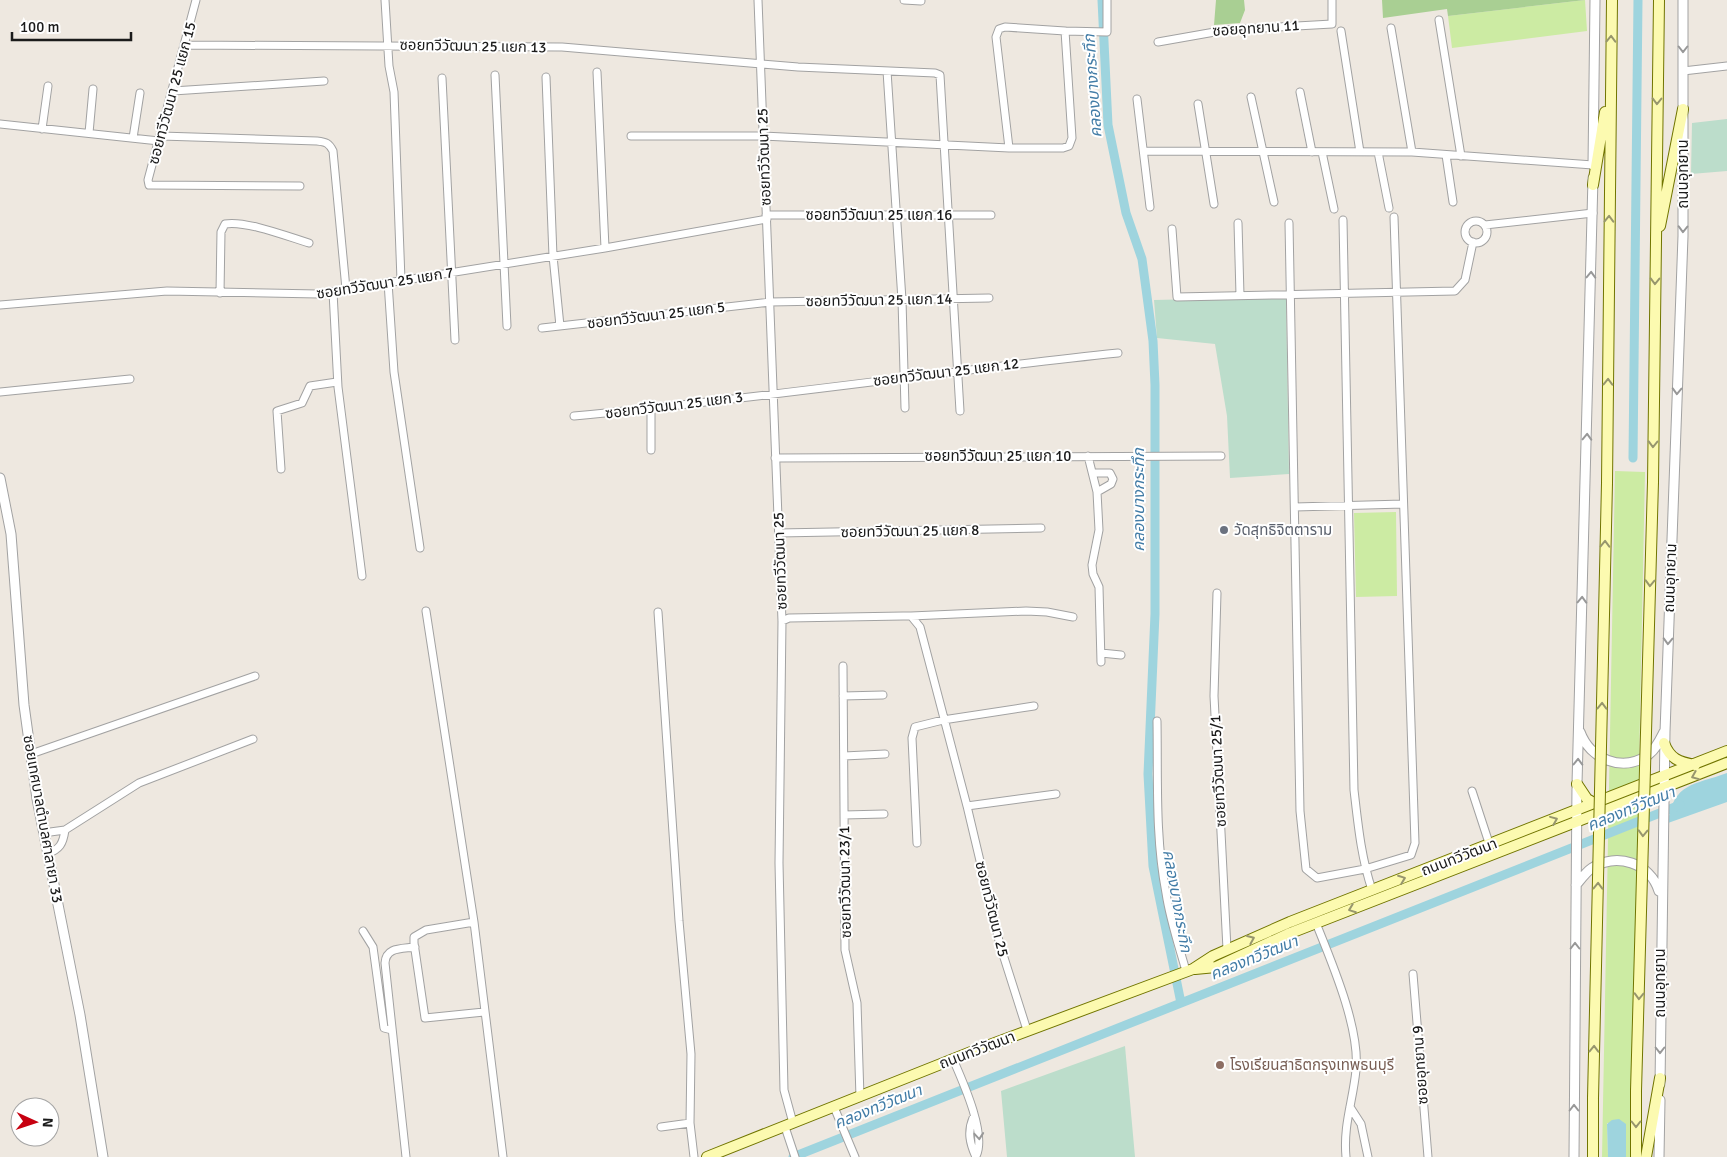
<svg xmlns="http://www.w3.org/2000/svg" width="1727" height="1157" font-family="Signika,'Noto Sans Thai',sans-serif">
<rect width="100%" height="100%" fill="#eee8e0"/>
<!-- grass -->
<path fill="#cceba3" d="M1585 0 1587 31 1452 48 1448 16Z
M1615 471 1645 472 1631 1157H1626V1124L1607 1123 1608 1157H1602Z
M1396 512 1397 596 1356 597 1354 513Z"/>
<!-- forest -->
<path fill="#a9cf93" d="M1216 0H1244L1245 10 1240 23 1214 25Z
M1382 0H1585L1448 16 1447 9 1383 18Z"/>
<!-- wetland -->
<path fill="#bcddcb" d="M1727 119V171L1691 174 1692 123Z
M1286 297 1289 474 1230 478 1227 416 1215 344 1157 338 1154 300Z
M1125 1046 1135 1157H1007L1001 1091Z"/>
<!-- water -->
<path fill="#9ed4de" d="M1727 773V802L1668 823C1673 782 1695 785 1727 773Z
M1619 1119 1626 1124V1157H1608L1607 1124 1612 1120Z"/>
<g fill="none" stroke-linecap="round" stroke-linejoin="round">
<!-- canal -->
<path stroke="#9ed4de" stroke-width="9" d="M1102 0 1108 125 1126 213 1142 259 1153 341 1155 385V614L1148 774 1153 866 1181 1003
M1633 458 1638 0
M793 1157 1680 805"/>
<defs>
<path id="minor" d="M196 0 148 180 149 185 300 186
M385 0 389 66 394 92 401 280
M758 0 782 621 779 863 784 1090 793 1123
M904 0 921 1
M1439 20 1461 156
M1391 28 1412 152
M1065 31 1107 32V0
M1341 31 1360 152
M1158 42 1226 30 1332 24V0
M185 45 562 47 798 67 935 73 940 75 960 411
M887 71 902 300 905 408
M1683 71 1727 66
M597 72 605 248
M495 75 507 326
M546 77 553 256 560 326
M442 78 455 340
M173 91 324 81
M1300 92 1312 152
M1251 97 1274 202
M1137 99 1150 207
M1198 104 1214 204
M0 124 159 141
M42 129 48 86
M89 133 93 89
M161 136 317 141C326 142 329 143 333 151L346 289
M631 136H763L1009 148H1063L1069 146 1072 138 1065 31 1005 27 999 29 996 37 1009 148
M133 138 140 93
M1144 151 1412 152 1593 165
M1322 152 1334 209
M1378 152 1389 208
M1446 155 1453 202
M766 215H991
M1343 220 1354 790C1358 824 1361 857 1372 890
M1465 232a11 11 0 1 1 22 0a11 11 0 1 1-22 0Z
M1238 223 1240 295
M1289 223 1300 811 1306 869 1317 878 1365 869 1411 855 1415 843 1394 217
M1485 225 1593 213
M1172 229 1177 297 1455 291 1465 280 1473 242
M388 282 394 372 420 548
M333 292 338 387 362 576
M220 293 221 232 225 224C245 220 289 237 309 243
M0 305 167 291 318 294 605 248 767 219
M542 328 770 302 989 298
M0 392 130 379
M574 416C756 399 936 372 1118 353
M651 450V409
M1088 456 1097 492
M775 458 1221 456
M281 469 277 411 302 403 310 386 337 382
M1093 473H1110L1113 479 1111 484 1097 492 1099 530 1092 565 1093 574 1099 587 1101 662
M1295 507 1403 504
M779 533 1041 528
M1217 593 1214 696 1227 949
M426 611 474 922 503 1157
M658 612 679 921 691 1054 690 1123 694 1157
M911 616 1026 611 1047 612 1073 617
M782 621 789 618 903 616H911L920 627 967 806 1000 945 1027 1030
M1101 653 1121 655
M843 666 845 950 857 1003 860 1097
M843 696 883 695
M1157 721C1158 778 1155 837 1166 893 1170 920 1179 946 1186 971
M31 754 255 676
M844 756 885 754
M1472 791 1490 846
M967 806 1056 794
M844 815 884 814
M43 833 65 830 139 783 253 739
M917 843 912 738 915 727 943 720 1034 706
M47 854C60 849 63 844 65 830
M474 922 426 930 414 937V943L425 1018 484 1012
M1316 923C1332 963 1360 1028 1356 1070 1353 1101 1343 1125 1346 1157
M363 931 373 947 384 1028 392 1030
M1413 974 1428 1157
M953 1059C963 1082 987 1135 976 1156
M834 1107 855 1157
M1350 1107 1361 1124 1368 1157
M973 1118C967 1132 970 1144 976 1157
M661 1127 690 1123
M785 1127 795 1157
M406 1157 385 963C386 947 401 949 415 947"/>
<path id="tertiary" d="M1593 165 1595 0
M0 478 11 534 24 705 37 799 80 1015 103 1157
M1580 732C1590 759 1622 773 1648 755 1656 749 1660 740 1664 732
M1576 885C1581 879 1586 872 1592 868 1617 852 1650 863 1659 891
M1660 1084 1665 732 1683 236V0
M1574 1157 1577 784 1593 178
M1659 1157 1660 1100"/>
<path id="secondary" d="M1593 185 1605 112
M1660 226 1683 109
M1653 482 1659 0
M1607 483 1612 0
M1664 743C1670 759 1679 762 1695 765
M1577 784 1587 799 1596 804
M1195 969 1216 967 1288 934 1727 763
M707 1157 976 1050 1193 969 1213 956 1290 922 1727 751
M1593 1157V1098
M1636 1157V1091
M1646 1157 1660 1078"/>
</defs>
<!-- minor casing -->
<use href="#minor" stroke="#a2a2a2" stroke-width="9"/>
<!-- tertiary casing -->
<use href="#tertiary" stroke="#a2a2a2" stroke-width="11"/>
<!-- secondary casing -->
<use href="#secondary" stroke="#717500" stroke-width="12"/>
<!-- minor -->
<use href="#minor" stroke="#fff" stroke-width="7"/>
<!-- tertiary -->
<use href="#tertiary" stroke="#fff" stroke-width="9"/>
<!-- secondary -->
<use href="#secondary" stroke="#fcfab0" stroke-width="10"/>
<defs>
<path id="secondary-bridge" d="M1636 1091 1653 482
M1593 1098 1607 483"/>
</defs>
<!-- secondary-bridge casing -->
<use href="#secondary-bridge" stroke="#717500" stroke-width="12" stroke-linecap="butt"/>
<!-- secondary-bridge -->
<use href="#secondary-bridge" stroke="#fcfab0" stroke-width="10"/>
</g>
<!-- one-way arrows -->
<defs><path id="oneway-chevron" d="M-2-3.5L2.5 0L-2 3.5" fill="none" stroke-width="1.6" stroke-linecap="round" stroke-linejoin="round" transform="scale(1.25)"/></defs>
<g stroke="#97966d">
<use href="#oneway-chevron" transform="translate(1611 39) rotate(-89)"/>
<use href="#oneway-chevron" transform="translate(1657 101) rotate(91)"/>
<use href="#oneway-chevron" transform="translate(1609 219) rotate(-89)"/>
<use href="#oneway-chevron" transform="translate(1655 281) rotate(91)"/>
<use href="#oneway-chevron" transform="translate(1608 382) rotate(-89)"/>
<use href="#oneway-chevron" transform="translate(1653 444) rotate(91)"/>
<use href="#oneway-chevron" transform="translate(1605 544) rotate(-89)"/>
<use href="#oneway-chevron" transform="translate(1650 583) rotate(92)"/>
<use href="#oneway-chevron" transform="translate(1602 706) rotate(-89)"/>
<use href="#oneway-chevron" transform="translate(1695 776) rotate(158)"/>
<use href="#oneway-chevron" transform="translate(1554 820) rotate(-22)"/>
<use href="#oneway-chevron" transform="translate(1643 833) rotate(92)"/>
<use href="#oneway-chevron" transform="translate(1402 879) rotate(-21)"/>
<use href="#oneway-chevron" transform="translate(1598 886) rotate(-89)"/>
<use href="#oneway-chevron" transform="translate(1352 909) rotate(159)"/>
<use href="#oneway-chevron" transform="translate(1251 939) rotate(-23)"/>
<use href="#oneway-chevron" transform="translate(1639 996) rotate(92)"/>
<use href="#oneway-chevron" transform="translate(1594 1049) rotate(-89)"/>
<use href="#oneway-chevron" transform="translate(1636 1124) rotate(90)"/>
</g>
<g stroke="#989898">
<use href="#oneway-chevron" transform="translate(1683 49) rotate(90)"/>
<use href="#oneway-chevron" transform="translate(1683 229) rotate(91)"/>
<use href="#oneway-chevron" transform="translate(1591 275) rotate(-88)"/>
<use href="#oneway-chevron" transform="translate(1677 391) rotate(92)"/>
<use href="#oneway-chevron" transform="translate(1587 437) rotate(-88)"/>
<use href="#oneway-chevron" transform="translate(1582 600) rotate(-88)"/>
<use href="#oneway-chevron" transform="translate(1668 641) rotate(92)"/>
<use href="#oneway-chevron" transform="translate(1578 762) rotate(-89)"/>
<use href="#oneway-chevron" transform="translate(1575 946) rotate(-90)"/>
<use href="#oneway-chevron" transform="translate(1660 1050) rotate(90)"/>
<use href="#oneway-chevron" transform="translate(1574 1108) rotate(-90)"/>
<use href="#oneway-chevron" transform="translate(979 1136) rotate(85)"/>
</g>
<!-- markers -->
<circle fill="#6b7280" stroke="#fff" stroke-width="2" cx="1224" cy="530" r="5"/>
<circle fill="#8d6e63" stroke="#fff" stroke-width="2" cx="1220" cy="1065" r="5"/>
<g text-anchor="middle" dominant-baseline="central" stroke-width="4" stroke-linejoin="round" paint-order="stroke">
<!-- street labels -->
<g font-size="15" fill="#1b1b1b" stroke="#fff">
<text transform="translate(1256 28) rotate(-4)">ซอยอุทยาน 11</text>
<text transform="translate(473 46) rotate(1)">ซอยทวีวัฒนา 25 แยก 13</text>
<text transform="translate(172 93) rotate(-75)">ซอยทวีวัฒนา 25 แยก 15</text>
<text transform="translate(764 157) rotate(-92)">ซอยทวีวัฒนา 25</text>
<text transform="translate(1683 174) rotate(-90)">ถนนอุทยาน</text>
<text x="879" y="215">ซอยทวีวัฒนา 25 แยก 16</text>
<text transform="translate(385 283) rotate(-9)">ซอยทวีวัฒนา 25 แยก 7</text>
<text transform="translate(879 300) rotate(-1)">ซอยทวีวัฒนา 25 แยก 14</text>
<text transform="translate(656 315) rotate(-7)">ซอยทวีวัฒนา 25 แยก 5</text>
<text transform="translate(946 372) rotate(-7)">ซอยทวีวัฒนา 25 แยก 12</text>
<text transform="translate(674 405) rotate(-7)">ซอยทวีวัฒนา 25 แยก 3</text>
<text x="998" y="456">ซอยทวีวัฒนา 25 แยก 10</text>
<text transform="translate(910 531) rotate(-1)">ซอยทวีวัฒนา 25 แยก 8</text>
<text transform="translate(780 561) rotate(-92)">ซอยทวีวัฒนา 25</text>
<text transform="translate(1670 578) rotate(-88)">ถนนอุทยาน</text>
<text transform="translate(1218 771) rotate(-93)">ซอยทวีวัฒนา 25/1</text>
<text transform="translate(43 819) rotate(80)">ซอยเทศบาลตำบลศาลายา 33</text>
<text transform="translate(1459 857) rotate(-21)">ถนนทวีวัฒนา</text>
<text transform="translate(845 882) rotate(-91)">ซอยทวีวัฒนา 23/1</text>
<text transform="translate(992 909) rotate(76)">ซอยทวีวัฒนา 25</text>
<text transform="translate(1660 983) rotate(-90)">ถนนอุทยาน</text>
<text transform="translate(977 1050) rotate(-21)">ถนนทวีวัฒนา</text>
<text transform="translate(1420 1065) rotate(-94)">ซอยอุทยาน 9</text>
</g>
<!-- worship labels -->
<g font-size="15" fill="#5b616d" stroke="#fff" text-anchor="start">
<text x="1234" y="530">วัดสุทธิจิตตาราม</text>
</g>
<!-- education labels -->
<g font-size="15" fill="#785e54" stroke="#fff" text-anchor="start">
<text x="1230" y="1065">โรงเรียนสาธิตกรุงเทพธนบุรี</text>
</g>
<!-- water labels -->
<g font-size="16" font-style="italic" fill="#427ca6" stroke="#fff">
<text transform="translate(1093 86) rotate(-94)">คลองบางกระทึก</text>
<text transform="translate(1139 500) rotate(-90)">คลองบางกระทึก</text>
<text transform="translate(1631 809) rotate(-22)">คลองทวีวัฒนา</text>
<text transform="translate(1177 901) rotate(80)">คลองบางกระทึก</text>
<text transform="translate(1254 958) rotate(-22)">คลองทวีวัฒนา</text>
<text transform="translate(878 1107) rotate(-22)">คลองทวีวัฒนา</text>
</g>
</g>
<!-- north arrow -->
<g transform="translate(35 1122) rotate(93)"><circle r="24" fill="#ffffff" stroke="#a4a4a4"/>
<path d="M0-4L9 19L0 12L-9 19Z" fill="#c70010"/>
<text y="-8" font-size="14" font-weight="bold" text-anchor="middle" fill="#1b1b1b">N</text>
</g>
<!-- scale -->
<path d="M12 32v8h119v-8" fill="none" stroke="#1b1b1b" stroke-width="2.5"/>
<text x="20" y="32" font-size="15" fill="#1b1b1b" stroke="#ffffff" stroke-width="4" paint-order="stroke">100 m</text>
</svg>
